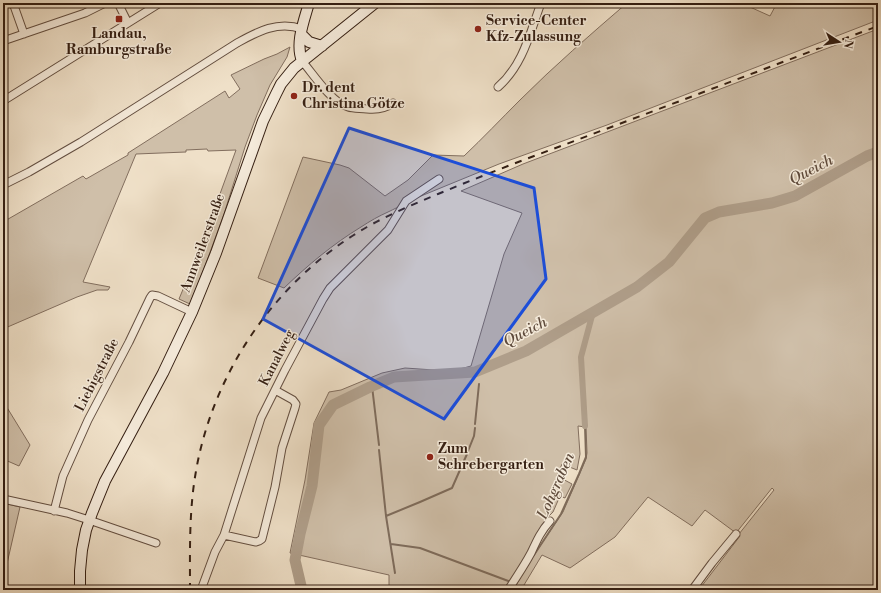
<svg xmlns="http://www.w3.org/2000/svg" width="881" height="593" font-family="'Libre Bodoni',serif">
<rect width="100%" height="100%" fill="#efe0c8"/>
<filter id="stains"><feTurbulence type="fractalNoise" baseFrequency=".005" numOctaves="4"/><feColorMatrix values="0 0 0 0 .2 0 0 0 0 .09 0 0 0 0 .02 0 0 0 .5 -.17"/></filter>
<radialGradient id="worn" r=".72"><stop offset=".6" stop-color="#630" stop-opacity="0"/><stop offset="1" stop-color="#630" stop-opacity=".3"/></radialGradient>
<!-- green -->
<path fill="#cfbfa9" stroke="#826e5e" d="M627 3H741L770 16 777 3H878V20L607 125 499 164 404 203C399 207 394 209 388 212 379 216 370 221 361 227 333 244 308 265 284 288L258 278 303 157 340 165 349 168 385 196 408 180 433 155 464 156C483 138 501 119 520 100 554 66 591 34 627 3Z
M878 29V590H705L701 587 740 536 739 534 774 490 772 488 736 533 705 510 692 526 648 497 615 537 570 568 542 555 521 590H513L534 555 563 512 586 459 587 453 586 427 578 426 580 454 577 470 562 464 557 476 572 484 565 498 560 496 553 512 546 519 548 521 513 582 504 587 503 590H389V575L290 553 305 480 314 423 329 392 341 390 382 373 405 368 434 370 460 369 471 366 504 254 522 213 461 191 523 164Z
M290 47 287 57 270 85 257 115 245 147 224 214 205 266 190 304 179 299 201 246 236 150 208 151 207 149 186 150V152L136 154 83 282 110 287 108 290H97L77 297 3 329V222L83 176 86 179 128 155V153L225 91 229 98 240 89 231 75 264 59 277 54Z
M3 401 30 445 19 466 3 459Z
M3 503 20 507 3 581Z"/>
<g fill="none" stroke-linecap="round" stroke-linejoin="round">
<!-- stream -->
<path stroke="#7e6b5a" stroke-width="2" d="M372 386 379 445
M475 424 479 384
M379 450 386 516
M468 451 474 436 475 428
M391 544 420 548 511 582
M534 555 561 514 579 474 586 457 585 426
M395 573 386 516 420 502 452 488 467 454
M513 590 517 582"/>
<!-- canal -->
<path stroke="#af9e8a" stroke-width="6" d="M585 426 581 357 593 312"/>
<!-- river -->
<path stroke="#af9e8a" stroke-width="11" d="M302 590 295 560 300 534 312 486 319 425 333 405 370 387 394 377 475 372 526 351 637 287 669 262 705 218 719 212 772 203 795 196 867 156 878 152"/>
<defs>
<path id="street" d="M13 3 24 34
M118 3 128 23
M3 41 85 13 105 3
M302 61C314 75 331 102 348 107 354 109 361 108 367 109 377 110 385 109 393 103
M498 87C523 65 530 33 541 3
M3 101 160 3
M3 185 29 172 81 142 237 43C257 32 278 20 302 29
M3 499 67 513 89 520 156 543
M54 511 63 476 88 420 129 342 150 298 152 295 158 296 192 312
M224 535 256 542 259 541 262 539 275 487 282 448 295 408 296 404 293 400 275 390
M201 590 215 552 224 535 261 418 285 370 323 299 330 288 388 230 406 201 439 179
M508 590C516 578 524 566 531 553 537 540 541 531 550 521
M692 590 712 563 736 534"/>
<path id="secondary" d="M301 34 309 42 322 46
M302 61C295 43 304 21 309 3
M80 590V571L82 550 86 530 92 513 105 481 163 373 192 312 216 253 263 121 276 94 281 84 294 68 375 3"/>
</defs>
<!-- street casing -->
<use href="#street" stroke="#634e40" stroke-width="9"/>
<!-- secondary casing -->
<use href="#secondary" stroke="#341e12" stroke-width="12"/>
<!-- street -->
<use href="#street" stroke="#f5ebdb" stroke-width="7"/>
<!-- secondary -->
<use href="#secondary" stroke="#f5ebdb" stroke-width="10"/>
<!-- rail -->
<path stroke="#341e12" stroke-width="2" stroke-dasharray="7 7" stroke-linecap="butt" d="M190 590C190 552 189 515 195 477 211 374 276 279 367 227 390 214 414 204 438 194 479 177 520 161 561 146 667 106 772 66 878 26"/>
</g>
<!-- marked area -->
<path fill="#1d4ed8" fill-opacity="0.2" stroke="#1d4ed8" stroke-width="3" stroke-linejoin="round" d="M349 128 534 188 546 279 444 419 263 319Z"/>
<!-- markers -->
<g fill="#8f2418" stroke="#f5ebdb" stroke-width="1.5">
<rect x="115" y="15" width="8" height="8" rx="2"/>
<circle cx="478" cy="29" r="4"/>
<circle cx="294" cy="96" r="4"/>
<circle cx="430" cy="457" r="4"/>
</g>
<g text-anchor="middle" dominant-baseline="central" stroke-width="3" stroke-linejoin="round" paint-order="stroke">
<!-- poi labels -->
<g font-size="14" font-weight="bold" fill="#341e12" stroke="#f5ebdb" text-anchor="start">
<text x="486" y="21">Service-Center<tspan x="486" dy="16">Kfz-Zulassung</tspan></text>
<text x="119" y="34" text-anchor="middle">Landau,<tspan x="119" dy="16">Ramburgstraße</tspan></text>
<text x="302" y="88">Dr. dent<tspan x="302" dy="16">Christina Götze</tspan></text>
<text x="438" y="449">Zum<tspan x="438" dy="16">Schrebergarten</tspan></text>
</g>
<!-- street labels -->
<g font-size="14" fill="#341e12" stroke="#f5ebdb">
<text transform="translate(203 243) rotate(-70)">Annweilerstraße</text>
<text transform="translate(277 358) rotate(-63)">Kanalweg</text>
<text transform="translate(97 375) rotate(-63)">Liebigstraße</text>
</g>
<!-- water labels -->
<g font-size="15" font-style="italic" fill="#5f4b3c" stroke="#f5ebdb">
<text transform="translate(811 170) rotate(-27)">Queich</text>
<text transform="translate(525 332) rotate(-27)">Queich</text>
<text transform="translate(556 486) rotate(-66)">Lohgraben</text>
</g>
</g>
<!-- margin -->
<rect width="881" height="593" fill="none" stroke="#efe0c8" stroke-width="16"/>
<rect x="4" y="4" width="873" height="585" fill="none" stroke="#341e12" stroke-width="2"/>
<rect x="8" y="8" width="865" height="577" fill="none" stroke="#341e12"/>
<!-- north arrow -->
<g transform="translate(839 42) rotate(102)" stroke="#f5ebdb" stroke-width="3" paint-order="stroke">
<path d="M0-3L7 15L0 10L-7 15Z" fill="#341e12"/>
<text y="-6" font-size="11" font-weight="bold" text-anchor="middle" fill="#341e12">N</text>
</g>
<rect width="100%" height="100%" filter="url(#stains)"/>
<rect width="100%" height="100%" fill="url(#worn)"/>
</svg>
